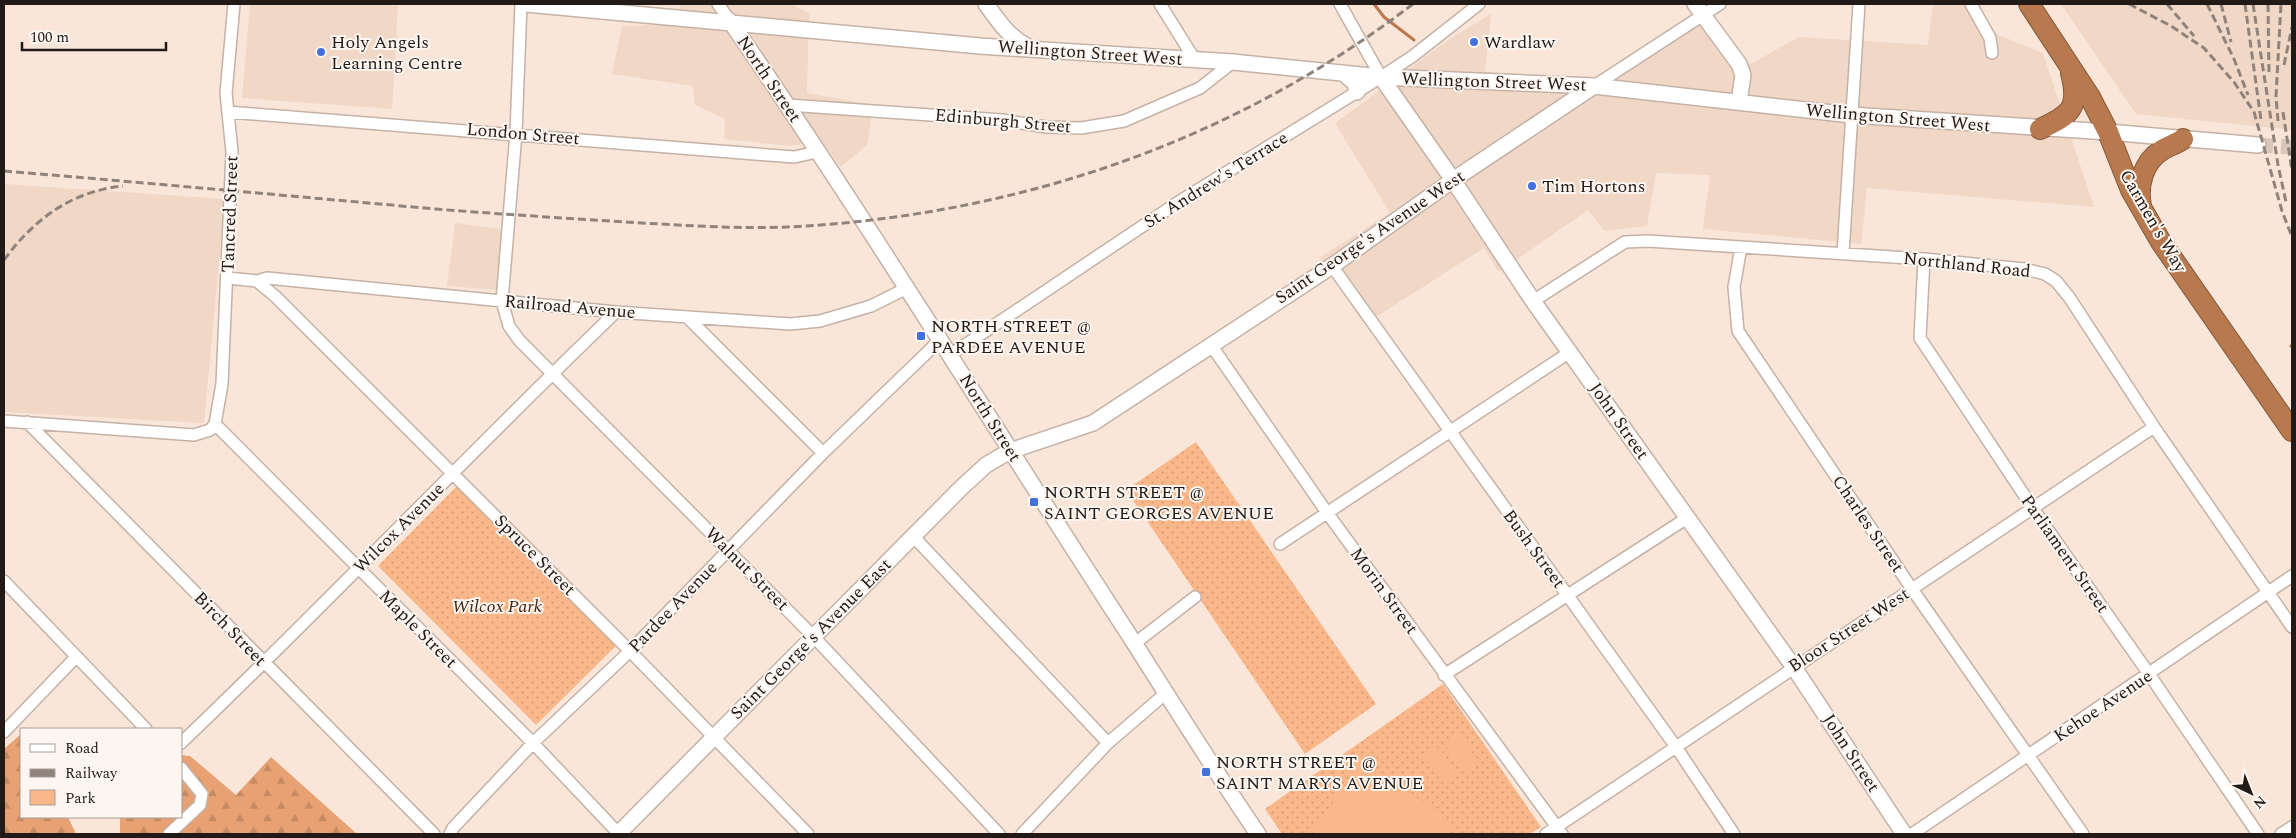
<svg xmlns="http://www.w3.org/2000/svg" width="2296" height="838" font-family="Spectral,serif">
<defs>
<pattern id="green-dots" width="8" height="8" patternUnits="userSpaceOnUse" patternTransform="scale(1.25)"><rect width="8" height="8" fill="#fab78a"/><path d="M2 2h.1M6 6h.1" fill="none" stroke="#d69d76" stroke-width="1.8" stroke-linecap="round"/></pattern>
<pattern id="forest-firs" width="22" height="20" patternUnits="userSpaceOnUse" patternTransform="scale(1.25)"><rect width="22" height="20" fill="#e7a172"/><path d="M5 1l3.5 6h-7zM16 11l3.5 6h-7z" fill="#c68a62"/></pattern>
</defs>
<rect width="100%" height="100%" fill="#f9e6d9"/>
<!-- built -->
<path fill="#f1d7c6" d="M250 4H375L398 6 392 109 242 98Z
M682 4H791L809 13 807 93 873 105 867 145 841 167 822 142 789 146 724 139 725 119 695 105 693 86 612 74 622 26 665 25Z
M1933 4H1968L1986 30 2043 53 2094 207 1867 188 1861 244 1703 229 1710 175 1656 173 1647 226 1605 231 1588 210 1499 272 1484 248 1365 324 1319 258 1390 213 1335 123 1448 40 1491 14 1485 72 1614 80 1703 21 1738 71 1799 37 1928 45Z
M2061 4H2292V130L2136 114Z
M4 184 225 199 204 423 4 412Z
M455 223 501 229 497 290 447 286Z"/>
<!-- green -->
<path fill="url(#green-dots)" d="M1196 442 1376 704 1305 754 1126 490Z
M458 485 616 646 536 725 378 566Z
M1443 684 1541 827 1529 834H1282L1265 809Z"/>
<!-- forest -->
<path fill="url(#forest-firs)" d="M21 734V817H68L76 834H4V749Z
M181 755 190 756 236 795 271 757 357 834H120V817H181Z"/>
<!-- pitch -->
<path fill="#fab78a" d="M1458 733 1478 761 1464 771 1444 743Z
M1438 747 1459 775 1445 785 1425 757Z
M1367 763 1447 819 1450 834H1312L1358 764Z"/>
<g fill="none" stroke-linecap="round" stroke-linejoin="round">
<!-- stream -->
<path stroke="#bc794b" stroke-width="3" d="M1374 4 1384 17 1414 40
M2291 346 2292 347"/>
<!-- secondary-tunnel -->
<path stroke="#d9c7bc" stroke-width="15" stroke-dasharray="15 8" stroke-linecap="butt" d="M2258 145 2292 147"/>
<defs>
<path id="street" d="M521 4 516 133 502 301 509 326 519 340 813 636 999 834
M718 4 730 21
M1160 4 1195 60
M1340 4 1381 77
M1971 4 1990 38 1992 53
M1594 86 1720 4
M788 105 1002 120 1046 127 1081 128 1124 121 1200 88 1233 62
M228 112 794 157 817 152
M1741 247 1734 287 1738 331 1912 589 2083 834
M1843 253 1859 4
M1924 259 1920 338 2032 507 2149 674 2258 834
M1332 266 1676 747 1734 834
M228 278 257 281 267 278 616 312 790 324 820 321 871 306 907 288
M257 281 276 297 630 651 808 834
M1533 301 1625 242 1648 241 1924 259 2024 269 2045 274 2056 281 2069 297 2154 427 2292 627
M687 317 823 453
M1211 345 1328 514 1562 834
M950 355 1177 203 1381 77 1413 56 1479 4
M4 421 194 435 210 430 215 424 222 384 232 152 226 93 234 4
M27 422 434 834
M215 424 533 743 619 834
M913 536 1108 743
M1280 544 1570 352
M4 581 146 729
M1134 644 1195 597
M1444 675 1687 518
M4 732 76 657
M181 743C329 602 469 453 616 312
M169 834 200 805 202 794 181 768
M450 834 453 828 533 743 630 651 823 453 940 340
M1022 834 1108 743 1166 693
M1546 834 2154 427
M1912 834 2292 576
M2281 834 2292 827"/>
<path id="secondary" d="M526 4 980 46 1233 62 1381 77 1594 86 1851 115 2108 132 2258 145
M986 4C999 22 1008 36 1028 47
M1695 4 1739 64 1743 75 1739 102
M730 21C869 223 997 432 1131 638 1173 704 1214 770 1258 834
M1343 73 1355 83 1357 92
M1381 77 1453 180 1533 301 1793 666 1904 834
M618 834 961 488 986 465 1010 451 1093 423 1332 266 1453 180 1594 86"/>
<path id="highway" d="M2029 4 2090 97 2108 132 2131 190 2161 242 2292 431
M2040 129C2071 115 2080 108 2071 73
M2141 206C2137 185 2143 162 2162 150 2168 146 2176 144 2183 139"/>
</defs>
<!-- street casing -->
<use href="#street" stroke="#c4b2a6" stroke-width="14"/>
<!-- secondary casing -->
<use href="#secondary" stroke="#c4b2a6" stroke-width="18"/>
<!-- highway casing -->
<use href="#highway" stroke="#82583a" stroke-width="22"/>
<!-- street -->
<use href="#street" stroke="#fff" stroke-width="11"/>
<!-- secondary -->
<use href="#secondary" stroke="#fff" stroke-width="15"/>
<!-- highway -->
<use href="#highway" stroke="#b7794d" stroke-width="20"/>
<!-- rail -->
<path stroke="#90837b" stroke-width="3" stroke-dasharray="8 4" stroke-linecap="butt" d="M2129 4 2171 26 2204 48 2234 82 2254 112 2282 211 2292 237
M2167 4 2194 36
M2207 4 2234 59 2248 95
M2221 4 2231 42
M2245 4 2261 120
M2253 4 2278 165 2286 202
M2268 4 2269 74
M2284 65 2292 27
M2283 112 2292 171
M2278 121 2276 96 2281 4
M4 171C148 183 291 196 435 209 499 214 562 218 626 222 679 225 733 229 787 227 1015 216 1231 143 1413 4
M4 260C34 219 72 191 123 186"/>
</g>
<!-- markers -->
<g fill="#4270e1" stroke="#fdf6f0" stroke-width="2">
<circle cx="1474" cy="42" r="5"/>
<circle cx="321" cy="52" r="5"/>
<circle cx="1532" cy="186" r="5"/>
<rect x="916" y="331" width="10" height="10" rx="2.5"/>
<rect x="1029" y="497" width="10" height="10" rx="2.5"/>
<rect x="1201" y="767" width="10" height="10" rx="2.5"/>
</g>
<g text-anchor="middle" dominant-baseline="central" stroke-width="4" stroke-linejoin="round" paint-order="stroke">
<!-- poi labels -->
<g font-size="18" fill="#211a16" stroke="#fdf6f0" text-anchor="start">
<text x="331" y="42">Holy Angels<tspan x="331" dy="21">Learning Centre</tspan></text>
<text x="1484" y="42">Wardlaw</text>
<text x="1542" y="186">Tim Hortons</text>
<text x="931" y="326">NORTH STREET @<tspan x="931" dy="21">PARDEE AVENUE</tspan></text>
<text x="1044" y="492">NORTH STREET @<tspan x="1044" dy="21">SAINT GEORGES AVENUE</tspan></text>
<text x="1216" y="762">NORTH STREET @<tspan x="1216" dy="21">SAINT MARYS AVENUE</tspan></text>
</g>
<!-- street labels -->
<g font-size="18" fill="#211a16" stroke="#fdf6f0">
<text transform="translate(1090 53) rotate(4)">Wellington Street West</text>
<text transform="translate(769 79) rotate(56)">North Street</text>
<text transform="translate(1494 82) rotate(2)">Wellington Street West</text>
<text transform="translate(1898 118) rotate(5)">Wellington Street West</text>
<text transform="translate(1003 121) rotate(5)">Edinburgh Street</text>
<text transform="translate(523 134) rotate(5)">London Street</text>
<text transform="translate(1216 180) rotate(-32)">St. Andrew's Terrace</text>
<text transform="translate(230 214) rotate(-88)">Tancred Street</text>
<text transform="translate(2153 221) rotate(60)">Carmen's Way</text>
<text transform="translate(1370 237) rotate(-34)">Saint George's Avenue West</text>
<text transform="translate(1967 265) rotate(6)">Northland Road</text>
<text transform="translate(570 307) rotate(5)">Railroad Avenue</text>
<text transform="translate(990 418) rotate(58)">North Street</text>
<text transform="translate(1619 421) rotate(55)">John Street</text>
<text transform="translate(1868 524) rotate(56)">Charles Street</text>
<text transform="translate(399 528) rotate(-45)">Wilcox Avenue</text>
<text transform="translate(1534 549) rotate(54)">Bush Street</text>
<text transform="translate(2065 554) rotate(55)">Parliament Street</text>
<text transform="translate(535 555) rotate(45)">Spruce Street</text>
<text transform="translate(747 569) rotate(45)">Walnut Street</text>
<text transform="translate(1384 591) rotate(54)">Morin Street</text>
<text transform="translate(673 607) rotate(-46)">Pardee Avenue</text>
<text transform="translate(230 629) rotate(46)">Birch Street</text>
<text transform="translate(418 629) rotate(45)">Maple Street</text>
<text transform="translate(1849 630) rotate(-33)">Bloor Street West</text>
<text transform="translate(811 639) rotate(-45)">Saint George's Avenue East</text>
<text transform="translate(2103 706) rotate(-34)">Kehoe Avenue</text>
<text transform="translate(1851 753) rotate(57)">John Street</text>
</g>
<!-- park labels -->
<g font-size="18" font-style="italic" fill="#412511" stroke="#fdf6f0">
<text x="497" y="606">Wilcox Park</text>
</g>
</g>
<!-- border -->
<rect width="2296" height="838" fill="none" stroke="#211a16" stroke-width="10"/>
<!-- legend -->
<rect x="20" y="728" width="162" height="90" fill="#fdf6f0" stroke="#a59e99"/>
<rect x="30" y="744" width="25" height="8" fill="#ffffff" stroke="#a59e99"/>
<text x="65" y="753" font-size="15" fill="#211a16">Road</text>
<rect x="30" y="769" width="25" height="8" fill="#90837b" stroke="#a59e99"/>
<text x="65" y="778" font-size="15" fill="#211a16">Railway</text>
<rect x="30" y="790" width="25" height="15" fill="#fab78a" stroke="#a59e99"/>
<text x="65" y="803" font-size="15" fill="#211a16">Park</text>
<!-- north arrow -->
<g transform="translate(2251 793) rotate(137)" stroke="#fdf6f0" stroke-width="4" paint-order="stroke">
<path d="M0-4L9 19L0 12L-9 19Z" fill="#211a16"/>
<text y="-8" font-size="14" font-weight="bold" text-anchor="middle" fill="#211a16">N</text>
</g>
<!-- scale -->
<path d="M22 42v8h144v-8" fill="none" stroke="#211a16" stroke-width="2.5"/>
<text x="30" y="42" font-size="15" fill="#211a16" stroke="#fdf6f0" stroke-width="4" paint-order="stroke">100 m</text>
</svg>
